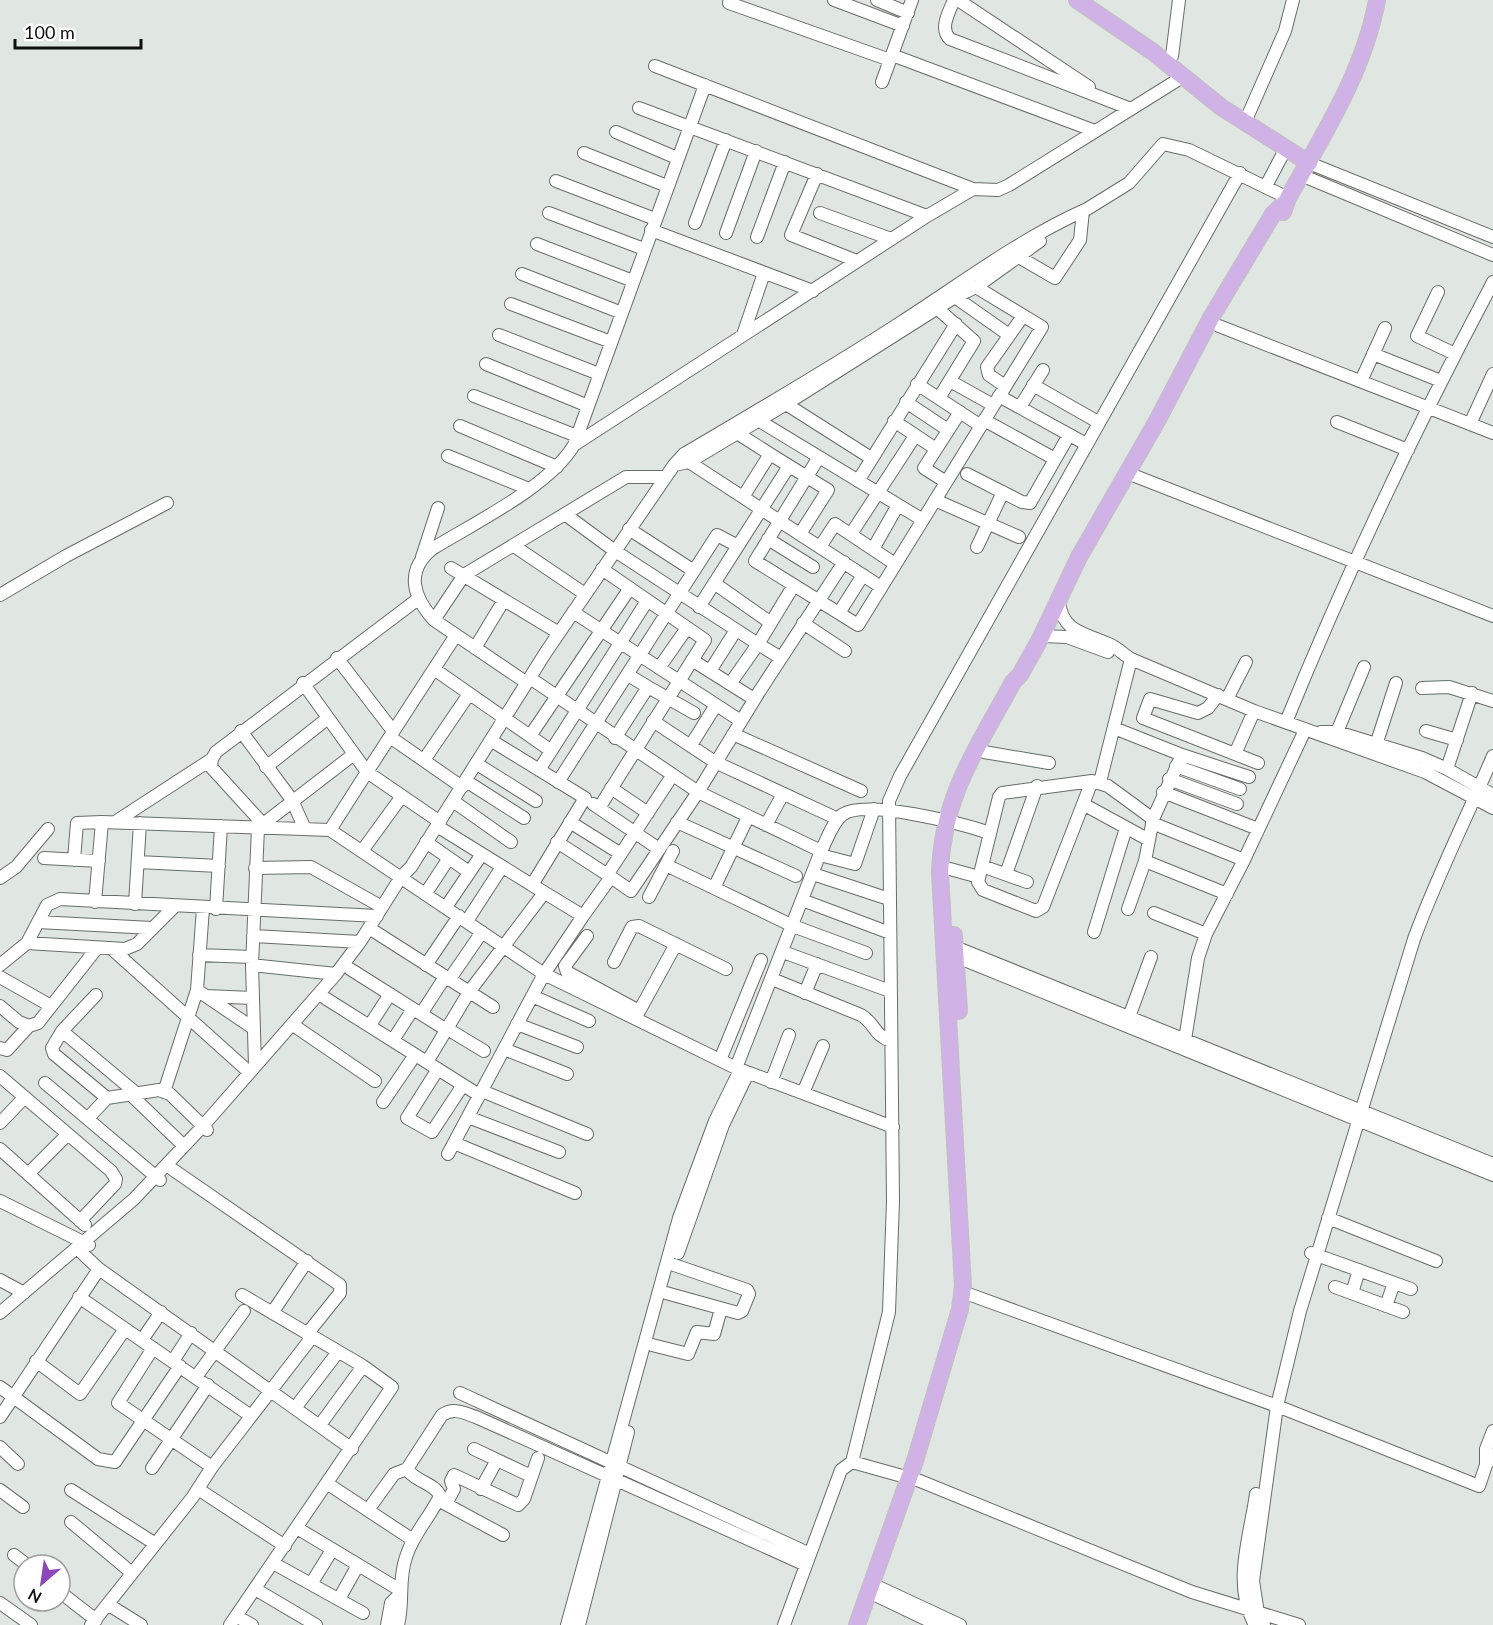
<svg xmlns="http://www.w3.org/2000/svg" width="1493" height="1625" font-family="Lato,sans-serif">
<rect width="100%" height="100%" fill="#e0e6e1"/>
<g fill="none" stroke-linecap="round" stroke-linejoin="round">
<defs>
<path id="minor" d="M834 0 903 26
M877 0 908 13
M954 0C949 12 939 29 950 39L1131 109
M958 0 1089 87
M729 3 890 60
M892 55 1095 131
M1172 56 1179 0
M655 66 973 189 998 190 1009 185 1184 76
M882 82 912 0
M639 108 927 216
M1246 120 1285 31 1293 0
M616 132 677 158
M584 153 667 186
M1309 163 1493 237
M817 174 791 235 857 261
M1301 175 1493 255
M556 181 655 219
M1266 186 1286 148
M549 213 644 249
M820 213 891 239
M1079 214 1129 183 1163 144 1189 150 1288 198
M695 223 726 140
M651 230 813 291
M726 233 756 151
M757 237 785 162
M537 244 633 281
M1017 256 1055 278 1080 240 1083 211
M522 274 622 313
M1438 292 1417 336 1455 354
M955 297 1009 335
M511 304 611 342
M938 309 974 341 939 398
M1219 326 1493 433
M499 335 599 374
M743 335 764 273
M1373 354 1441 381
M486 364 588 406
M950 381 993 405
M1361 381 1385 328
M917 384 981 426
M1033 385 1098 422
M1005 386 989 375 987 367 1023 316
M474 396 577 436
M999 396 1086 444
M906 402 948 430
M786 404 871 458
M1020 407 1043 370
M758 420 923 520
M984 420 1055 459
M894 421 936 449
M1337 422 1408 450
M1470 424 1493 374
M460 426 557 467
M737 433 770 454
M574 445 927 216 973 189
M448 456 529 489
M819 457 755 561 858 625 1042 327 976 287
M689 462 881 587
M674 465 689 462 786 404 955 297 976 287 1040 241
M967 474 1022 502 1030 503 1069 435
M1135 476 1493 616
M858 481 956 324
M946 482 924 468 960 412
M743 497 770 454 828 490 800 534
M935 500 1019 537
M566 515 615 551 758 644 730 684
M629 529 694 571
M851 534 915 436
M768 539 813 567
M514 546 585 594
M820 547 835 524 895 564
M977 547 1003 492
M873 549 898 505
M422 557 438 508
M451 568 559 633
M714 583 771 623
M0 595 66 556 167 503
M1059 603C1064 634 1086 633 1111 645 1119 649 1124 655 1131 659L1254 711 1425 772 1493 808
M699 607 789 466
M573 612 741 721
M839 613 863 575
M434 620 464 575 626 477H664
M803 623 845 651
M1042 636 1067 637 1108 652
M475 648 504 600
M337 658 393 731
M781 658 758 644 794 585
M692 660 754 699
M659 668 687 628
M434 669 550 750
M710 671 736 630
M530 678 698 792 821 851 736 1068
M303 683 367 772 456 635
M527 683 434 620C413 597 405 571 432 549 474 523 549 487 574 445L705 85
M648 687 694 713
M1422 688 1449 687 1493 701
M1218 695 1208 708 1198 713 1150 699 1143 718 1258 763
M1227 699 1246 662
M653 721 715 762 838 819
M1286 722C1347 572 1417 425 1493 282
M1114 728 1182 755 1249 777
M241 731 292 800 305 829
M1426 731 1457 740
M1321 732H1337L1422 758 1447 769 1493 795
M1337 732 1364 667
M733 734 861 791
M530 736 630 588
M390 737 462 787
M615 738 648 687 628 675
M691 745 716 705
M1376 745 1396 683
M984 752 1049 763
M1235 754 1254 711
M424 760 469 694
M477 764 536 801
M1176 766 1240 789
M266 767 328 718
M1447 769 1472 693
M539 770 647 601
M1169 779 1237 804
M466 781 524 818
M1092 781 1043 907 1036 911 983 890 978 882 999 797 1002 793 1092 781 1108 786 1153 819
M558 782 717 535 738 546
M1100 782 1131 659
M611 788 648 813
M1163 792 1258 829
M453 801 511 842
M593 804 659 849
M1083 804 1149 840
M599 808 705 640 602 569
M115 822 212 759
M570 822 621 854
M677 822 796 876
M1152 823 1244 860
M263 824 211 767 212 759 216 752 418 599
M766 825 783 794
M437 826 482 854 446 907
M330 830 367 772 440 822
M426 842 469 872
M557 842 611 877
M362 851 402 796
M821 851C827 840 832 823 842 815 864 798 963 824 990 833
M482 854 532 885
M820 855 855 864 874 809
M44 858 99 861
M74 860 77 823 102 822
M1145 861 1227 894
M138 862 219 866
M666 865 714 888 748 817
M982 866 1027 882
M255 868 311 867 382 907
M950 869 979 877
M813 874 889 899
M1006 874 1037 786
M607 875 672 776
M0 878 16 867 48 829
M714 888 793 926 866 953
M426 893 449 858
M649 897 673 851
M802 900 890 933
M95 902 102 822 330 830 544 974 736 1068 893 1127
M135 904 140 823
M216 909 221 826
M1128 909 1145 861 1153 819 1182 755
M1154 913 1206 934
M583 916 611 877 631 891 698 792 759 692 844 562
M467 921 502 867
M38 922 152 928
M369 928 493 1007
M1094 932 1126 828
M253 936 360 942
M587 936 565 966 567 972 639 1011
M27 943 125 949 137 944 174 907
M955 947 1493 1164
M112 949 249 1072
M783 952 890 991
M199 955 252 957
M957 957 1493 1175
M614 962 632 927 639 926 726 969
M0 965 27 943 47 905 60 899 377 916
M252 965 336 974
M426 965 459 916
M350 969 445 1029
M0 977 51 1006
M772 979 861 1015C875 1023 873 1035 891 1041
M449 980 482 932
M197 990 253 1028
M805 993 817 964
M96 995 62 1031 52 1048 54 1054 107 1098
M206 996 252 998
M532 996 589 1021
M325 998 479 1095
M0 1006 19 1022 29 1026 38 1023 97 948
M421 1014 445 977
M636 1017 676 944
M1129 1017 1151 957
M517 1024 577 1047
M370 1025 390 994
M296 1027 375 1081
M446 1028 484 1051
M62 1031 136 1093
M393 1040 413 1009
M1184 1046 1198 958 1206 934 1244 860 1305 730
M0 1048 7 1050 29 1026
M504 1049 567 1074
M720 1060 761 960
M427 1062 469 992 544 893
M255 1065 252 965 258 828 354 754
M438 1069 407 1118 432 1132 463 1085
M0 1076 111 1171 116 1179 115 1184 80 1221
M771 1082 789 1035
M45 1083 160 1180
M482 1091 587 1134
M164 1092 197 990 203 908
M803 1093 823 1046
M130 1094 184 1146
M383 1102 415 1055
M468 1117 559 1152
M88 1118 107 1098 159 1090 170 1094 207 1130
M0 1123 25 1097
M454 1143 575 1193
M0 1149 85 1225
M448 1154 544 974 583 916 532 885 585 798 492 741
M172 1169 340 1285V1293L307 1334
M28 1174 68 1134
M0 1201 89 1245
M1328 1218 1436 1261
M82 1253 99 1269
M678 1253 723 1125 748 1073
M1311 1253 1411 1289
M0 1280 24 1293
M1335 1287 1403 1312
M666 1293 738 1313 742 1311 749 1294 747 1290 674 1265
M1352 1293 1359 1270
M971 1295 1277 1406 1479 1486 1486 1465 1493 1455
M79 1297 251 1416
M1386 1306 1394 1283
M0 1313 134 1199 202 1127 336 974 360 942 401 877 411 867 546 652 674 465 684 454C757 411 831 368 903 321 962 283 1020 239 1085 210
M272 1313 307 1261
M142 1340 161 1312
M652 1345 688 1354 697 1332 714 1334 721 1309
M153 1348 118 1403 212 1467
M36 1361 80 1394 125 1329
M173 1361 191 1333
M196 1377 244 1311
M0 1387 98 1459 115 1462 180 1366
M460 1393 810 1554
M295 1408 338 1352
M0 1417 99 1269 352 1449
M320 1425 363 1366
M0 1447 18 1464
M474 1449 531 1476
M852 1462 889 1312 893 1201 889 801 900 776 1240 173
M1486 1465V1449L1493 1431
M152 1468 208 1385
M328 1484 413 1540
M198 1489 285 1546
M481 1489 497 1460
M0 1490 23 1507
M71 1490 154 1543
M440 1501 503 1535
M446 1504 454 1489 451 1481 454 1475 518 1505 524 1499 538 1458
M368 1510 394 1474 407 1469
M71 1522 132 1573
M297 1528 400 1590
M14 1555 27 1565
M273 1563 363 1613
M311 1584 332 1550
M872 1584 960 1625
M255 1589 316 1625
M60 1592 96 1620
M869 1592 938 1625
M339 1599 358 1565
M0 1603 31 1625
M109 1605 141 1625
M236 1616 252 1625
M91 1625 192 1498 212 1467 312 1337
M230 1625 392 1387 363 1366 242 1295
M387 1625 391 1603 399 1595
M398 1625C404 1602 398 1580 406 1557 413 1534 430 1517 440 1496 435 1483 415 1482 407 1469L442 1415C454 1407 464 1413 476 1417L806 1565
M567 1625 679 1218 715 1121 740 1070
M579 1625 628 1432
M784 1625 841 1470 852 1462 920 1481 1192 1592 1299 1625
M1255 1625C1232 1585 1250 1537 1256 1494
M1264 1625 1258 1613 1253 1581 1277 1406 1300 1311 1414 939C1437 876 1467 817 1493 756"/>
<path id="major" d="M1077 0 1153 52 1221 107 1309 163
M1283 212 1288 198C1323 135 1364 72 1377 0
M954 935 959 1011
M857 1625 915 1461 960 1309 963 1286 940 873C942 796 978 747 1013 682L1020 675 1040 639 1079 557 1157 421 1212 316 1273 214 1286 202"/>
</defs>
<!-- minor casing -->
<use href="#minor" stroke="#686d69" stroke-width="14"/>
<!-- major casing -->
<use href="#major" stroke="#c0c1c0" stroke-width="18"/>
<!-- minor -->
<use href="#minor" stroke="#fff" stroke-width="12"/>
<!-- major -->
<use href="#major" stroke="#d0b2e6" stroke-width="16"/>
</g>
<!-- north arrow -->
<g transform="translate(42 1583) rotate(209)"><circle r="28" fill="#ffffff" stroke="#9f9f9f" stroke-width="1.5"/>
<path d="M0-4.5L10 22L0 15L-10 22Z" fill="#8d47ba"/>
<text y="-9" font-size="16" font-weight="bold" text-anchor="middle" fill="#0e100e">N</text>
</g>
<!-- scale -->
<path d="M15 39v9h126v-9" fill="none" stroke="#0e100e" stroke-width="3"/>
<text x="24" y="39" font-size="18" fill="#0e100e" stroke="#ffffff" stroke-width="4.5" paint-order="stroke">100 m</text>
</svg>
